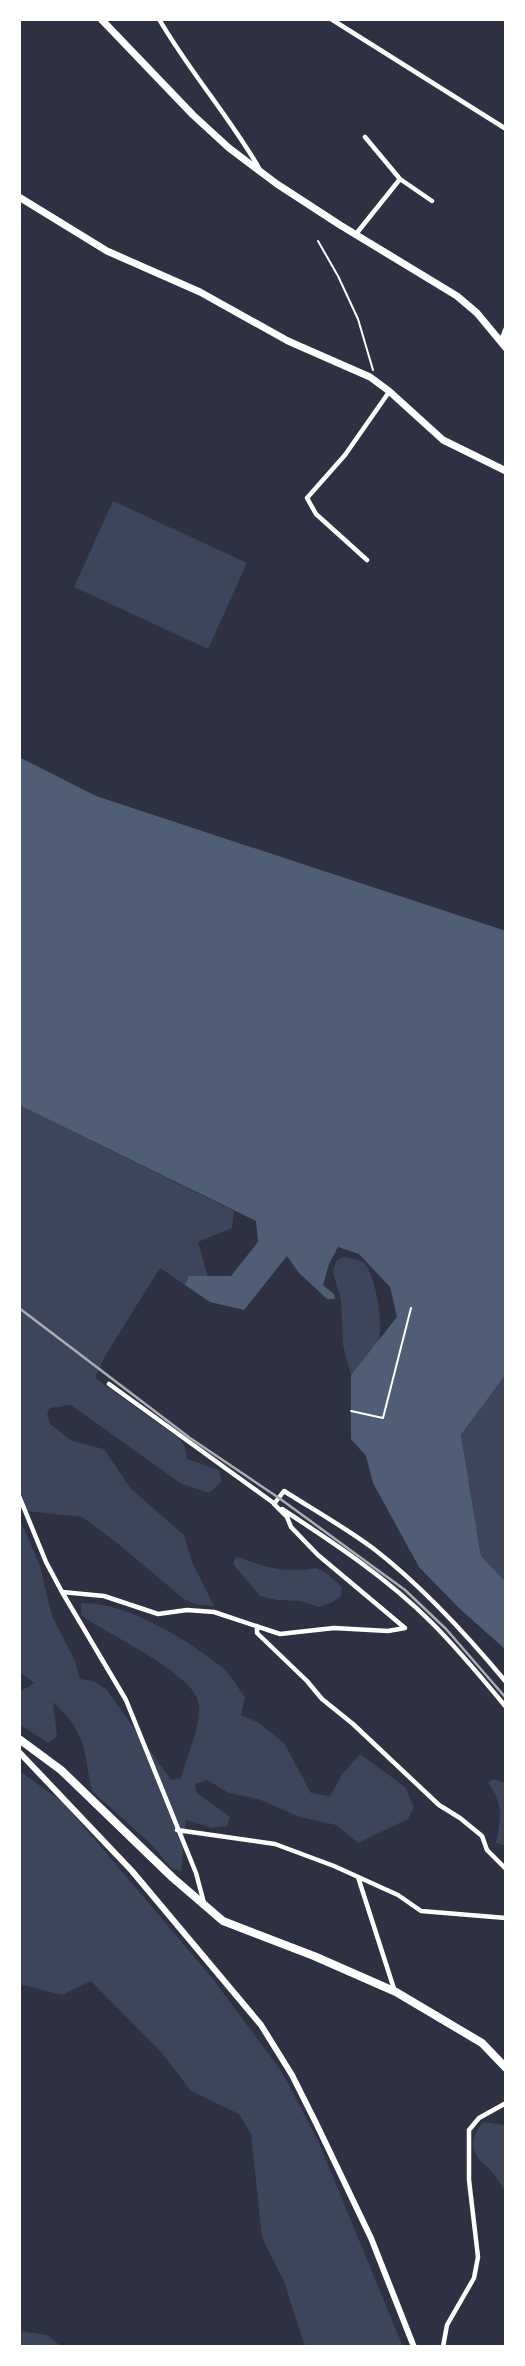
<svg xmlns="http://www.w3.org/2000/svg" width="525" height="2366" font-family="'Golos Text',sans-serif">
<rect width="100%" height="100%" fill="#2d3142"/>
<!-- green -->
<path fill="#3c4559" d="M113 501 247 563 208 649 74 587Z
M19 1105 234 1211 232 1228 198 1242 208 1277 190 1276 185 1285 160 1268 105 1356 95 1378 180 1439 185 1447 187 1459 219 1470 222 1481 209 1493 180 1483 71 1405 50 1408 47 1413 50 1424 72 1441 104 1449 131 1489 184 1535 192 1562 214 1606 198 1605 185 1600 116 1542 82 1517 19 1510Z
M342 1257C349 1258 358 1259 364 1263 376 1275 383 1323 379 1339 375 1351 359 1365 351 1375L343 1345 341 1300 333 1273 336 1261Z
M506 1374V1582L481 1556 461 1435Z
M19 1517 40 1566 52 1616 75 1661 80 1679 93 1681 107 1690 171 1780 181 1778C187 1754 200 1729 199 1705 197 1674 104 1633 81 1615V1603C125 1601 188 1640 222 1667 231 1675 238 1688 245 1697L241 1715 259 1723 284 1743 311 1793 330 1796 343 1773 360 1754 405 1787 414 1807 408 1819 358 1843 336 1825 300 1817 258 1799 229 1793 207 1780 195 1784 196 1792 230 1817 227 1826 212 1828 186 1820 181 1871 171 1868 152 1845 93 1792C89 1782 89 1775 87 1765 83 1735 74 1722 53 1702L57 1737 48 1743 19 1724V1692L34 1683 19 1671Z
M236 1556C261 1567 289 1574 316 1568L325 1572 342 1587 341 1596 333 1602 319 1607 301 1601 278 1600 260 1596 233 1564Z
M19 1771 62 1801 213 1979 282 2072 319 2143 403 2347H305L284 2281 262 2238 251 2134 239 2114 191 2091 161 2052 91 1981 62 1995 19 1984Z
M493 1779 506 1783V1846L496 1843C501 1817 504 1805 488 1783Z
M483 2122 506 2125V2192C501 2185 496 2175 489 2169 471 2153 467 2143 483 2122Z
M19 2331 47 2335 62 2347H19Z"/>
<!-- water -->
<path fill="#4f5d75" d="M19 757 96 796 506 931V1374L461 1435 481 1556 506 1582V1650L460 1609 419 1567 373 1483 366 1456 351 1439V1375L397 1317 390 1287 359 1254 338 1247 329 1264 323 1285 334 1294 335 1299H327L299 1273 287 1256 244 1310 210 1302 185 1285 189 1276H231L258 1242 256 1221 19 1105Z"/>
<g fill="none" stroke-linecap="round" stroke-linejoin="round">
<!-- path -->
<path stroke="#fff" stroke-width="2" d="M318 241 338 276 358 319 373 370
M351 1411 383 1418 411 1308"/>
<!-- minor -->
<path stroke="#fff" stroke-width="4.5" d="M159 19C189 71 229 116 259 168
M331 19 506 129
M365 137 400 179 432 201
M356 234 400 179
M501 340 506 328
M367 560 316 514 307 498 345 455 389 392
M109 1384 275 1504
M19 1496 46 1562 62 1592 126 1700 196 1873 204 1903
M282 1509C334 1543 387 1578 431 1622 458 1649 482 1678 506 1707
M62 1592 104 1596 158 1614 187 1610 214 1612 280 1634 334 1628 388 1631 405 1628 318 1555 291 1527 287 1517 274 1504 284 1491C314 1510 346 1528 374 1549 423 1587 467 1635 506 1682
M257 1626V1633L307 1681 322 1699 353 1724 439 1805 460 1818 482 1836 487 1850 506 1869
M177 1830 275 1844 334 1866 398 1895 421 1911 506 1918
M358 1877 395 1992
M443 2347 447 2325 474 2278 478 2257 469 2180V2130L479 2118 506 2103"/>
<!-- tertiary -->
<path stroke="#fff" stroke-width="6" d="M19 1752 132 1871 261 2025 292 2075 317 2125 371 2238 414 2347"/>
<!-- secondary -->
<path stroke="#fff" stroke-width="7" d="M19 197 107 251 200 292 288 341 370 377 389 391 443 440 506 471"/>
<!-- primary -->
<path stroke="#fff" stroke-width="7" d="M101 19 193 115 229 148 277 184 340 225 457 296 477 313 506 348"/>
<!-- trunk -->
<path stroke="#fff" stroke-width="8" d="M19 1739 61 1770 173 1878 223 1921 314 1956 396 1992 482 2043 506 2068"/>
<!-- rail -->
<path stroke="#abadb3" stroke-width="2.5" d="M19 1308 190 1438 279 1498 405 1590 446 1629 506 1698"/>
</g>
<!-- border -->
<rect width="525" height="2366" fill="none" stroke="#ffffff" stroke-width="42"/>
</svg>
